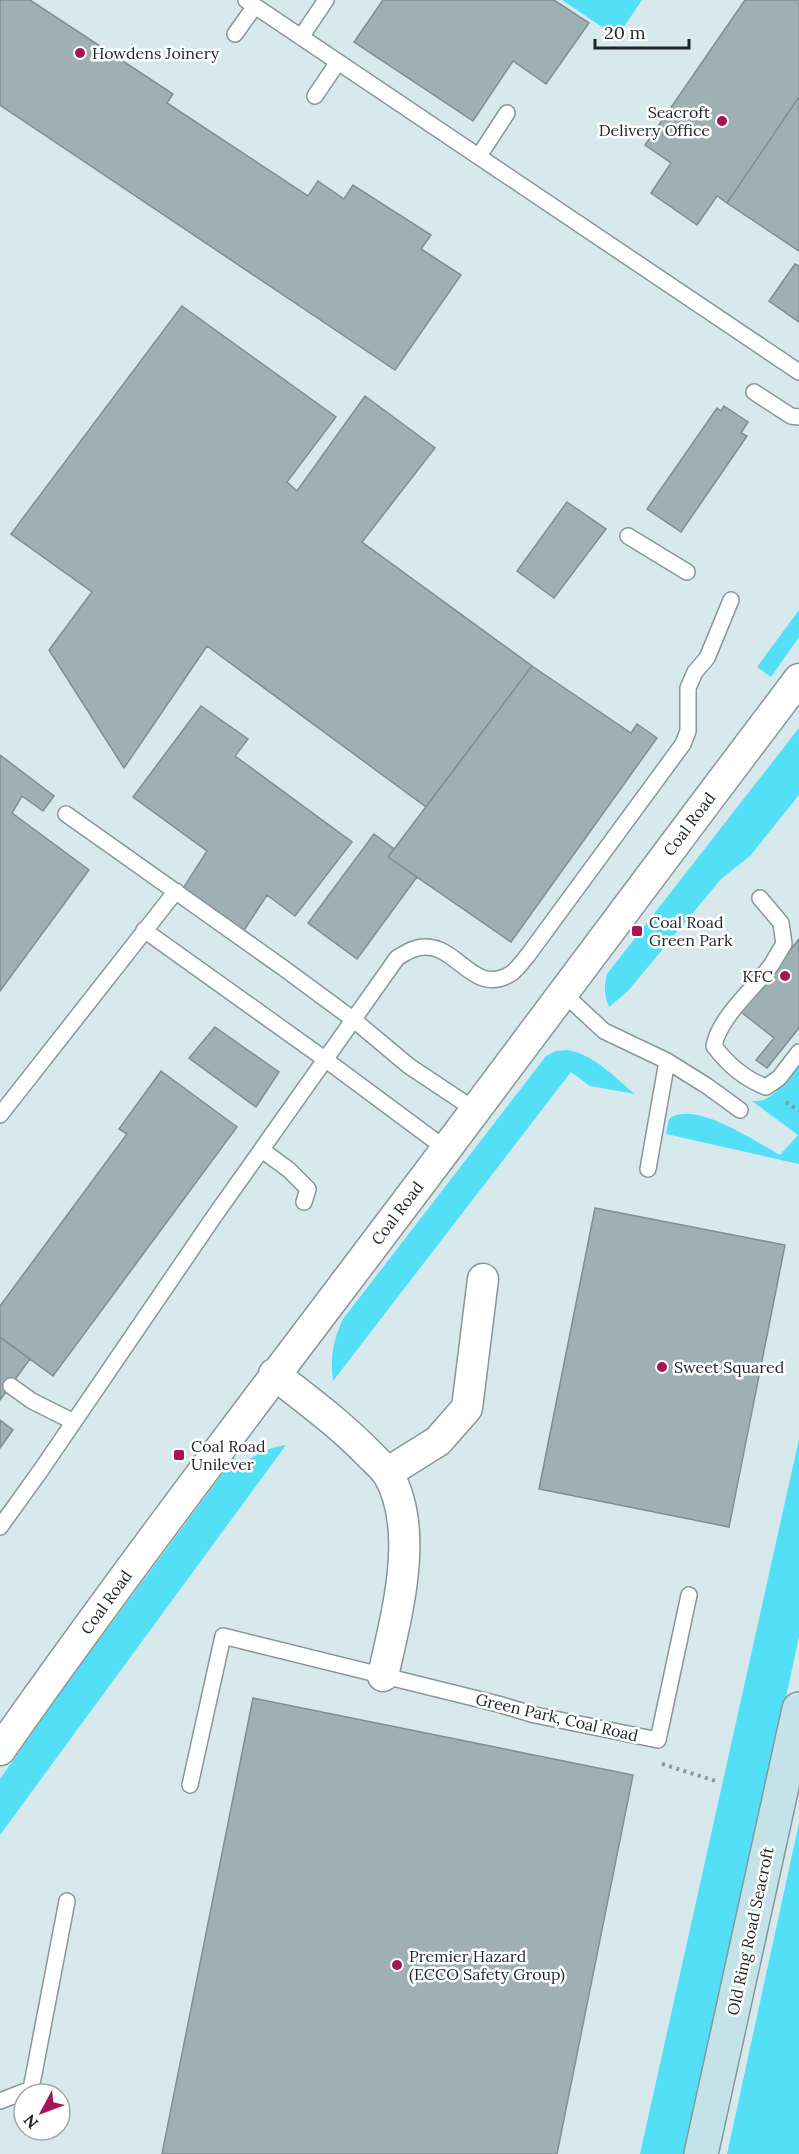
<svg xmlns="http://www.w3.org/2000/svg" width="799" height="2154" font-family="Lora,serif">
<rect width="100%" height="100%" fill="#d7e9ed"/>
<!-- green -->
<path fill="#53e0f7" d="M562 0H642L617 37Z
M799 610V637L771 677 757 667Z
M799 728V795L750 856 721 879 628 991 609 1007C604 995 604 986 607 974Z
M566 1050C593 1053 615 1078 635 1094L590 1086 571 1072 333 1381C330 1357 333 1341 343 1319L546 1056 556 1051Z
M799 1063V1164L666 1134 669 1119C694 1099 756 1142 780 1155L798 1135 752 1101C775 1103 786 1079 799 1063Z
M799 1439V1637L687 2154H640Z
M286 1445 0 1835V1779L65 1686 234 1458 243 1464C257 1453 268 1448 286 1445Z
M799 1823V2154H727Z"/>
<!-- building -->
<path fill="#9fb0b4" stroke="#7e8e92" stroke-width="1.5" d="M0 0H30L173 94 167 103 308 196 318 181 344 199 353 185 431 235 421 249 461 275 395 370 0 105Z
M383 0H554L589 23 546 84 513 61 473 121 354 42Z
M745 0H799V97L727 203 717 196 697 225 651 193 671 163 645 145Z
M799 97V251L727 203Z
M795 264 799 266V322L769 301Z
M182 306 336 417 287 482 297 491 365 396 435 448 362 542 532 666 426 807 207 646 124 768 49 650 92 592 11 534Z
M724 406 748 422 741 433 747 436 681 532 647 509 717 408 721 411Z
M567 502 606 529 554 598 517 571Z
M532 666 631 733 637 724 657 738 511 942 388 857Z
M201 706 248 739 235 756 352 842 295 916 267 895 241 935 182 890 207 851 133 797Z
M0 755 54 796 43 811 22 796 12 813 89 870 0 991Z
M374 834 394 849 388 857 417 877 357 959 308 923Z
M799 939V1028L767 1068 756 1060 774 1038 741 1012Z
M215 1027 279 1072 256 1107 189 1058Z
M161 1071 237 1127 53 1376 0 1337V1306L127 1134 119 1129Z
M595 1208 785 1245 729 1527 539 1489Z
M0 1337 30 1359 0 1400Z
M0 1420 13 1430 0 1448Z
M253 1698 633 1775 557 2154H162Z"/>
<g fill="none" stroke-linecap="round" stroke-linejoin="round">
<defs>
<path id="service" d="M246 0 799 372
M235 34 255 6
M301 37 326 0
M315 96 338 62
M479 156 507 113
M754 392 791 416 799 417
M628 536 687 572
M66 814 282 967 354 1020 409 1066 475 1110
M760 898 781 923 784 944C780 950 776 957 772 964 755 988 719 1017 714 1046 728 1065 745 1079 766 1087L779 1078 799 1052
M144 930 326 1060 446 1149
M563 993 604 1031 667 1061 707 1086 740 1110
M0 1115 176 891
M262 1150 289 1170 308 1189 304 1202
M648 1169 667 1061
M11 1386 32 1401 74 1422
M0 1527 41 1470 211 1221 397 958C402 955 408 951 414 949 456 935 470 1000 512 973 518 968 523 961 528 955L683 744 688 731V688L695 672 707 658 731 600
M190 1785 223 1636 498 1704 535 1715 658 1740 689 1595
M0 2101 31 2089 67 1901"/>
<path id="minor" d="M274 1374C307 1400 340 1424 369 1454 375 1460 383 1467 388 1474 421 1531 396 1616 383 1676
M387 1473 438 1441 467 1408 483 1279
M0 1750C143 1547 295 1350 444 1152 563 994 680 836 799 679"/>
<path id="secondary" d="M701 2154 799 1709"/>
</defs>
<!-- service casing -->
<use href="#service" stroke="#87979b" stroke-width="18"/>
<!-- minor casing -->
<use href="#minor" stroke="#87979b" stroke-width="33"/>
<!-- secondary casing -->
<use href="#secondary" stroke="#87979b" stroke-width="36"/>
<!-- path -->
<path stroke="#8b989b" stroke-width="4" stroke-dasharray="3 4.5" stroke-linecap="butt" d="M786 1102 799 1111
M662 1764 719 1782"/>
<!-- service -->
<use href="#service" stroke="#fff" stroke-width="15"/>
<!-- minor -->
<use href="#minor" stroke="#fff" stroke-width="30"/>
<!-- secondary -->
<use href="#secondary" stroke="#c3e3e9" stroke-width="33"/>
</g>
<!-- markers -->
<g fill="#a41456" stroke="#fff" stroke-width="2">
<circle cx="80" cy="53" r="6"/>
<circle cx="722" cy="121" r="6"/>
<rect x="631" y="925" width="12" height="12" rx="3"/>
<circle cx="785" cy="976" r="6"/>
<circle cx="662" cy="1367" r="6"/>
<rect x="173" y="1449" width="12" height="12" rx="3"/>
<circle cx="397" cy="1965" r="6"/>
</g>
<g text-anchor="middle" dominant-baseline="central" stroke-width="5" stroke-linejoin="round" paint-order="stroke">
<!-- poi labels -->
<g font-size="16" fill="#1f2527" stroke="#fff" text-anchor="start">
<text x="92" y="53">Howdens Joinery</text>
<text x="710" y="112" text-anchor="end">Seacroft<tspan x="710" dy="18">Delivery Office</tspan></text>
<text x="649" y="922">Coal Road<tspan x="649" dy="18">Green Park</tspan></text>
<text x="773" y="976" text-anchor="end">KFC</text>
<text x="674" y="1367">Sweet Squared</text>
<text x="191" y="1446">Coal Road<tspan x="191" dy="18">Unilever</tspan></text>
<text x="409" y="1956">Premier Hazard<tspan x="409" dy="18">(ECCO Safety Group)</tspan></text>
</g>
<!-- street labels -->
<g font-size="16" fill="#1f2527" stroke="#fff">
<text transform="translate(689 824) rotate(-53)">Coal Road</text>
<text transform="translate(397 1213) rotate(-53)">Coal Road</text>
<text transform="translate(106 1602) rotate(-54)">Coal Road</text>
<text transform="translate(557 1717) rotate(13)">Green Park, Coal Road</text>
<text transform="translate(750 1931) rotate(-78)">Old Ring Road Seacroft</text>
</g>
</g>
<!-- north arrow -->
<g transform="translate(42 2112) rotate(229)"><circle r="28" fill="#ffffff" stroke="#a5a8a9" stroke-width="1.5"/>
<path d="M0-4.5L10 22L0 15L-10 22Z" fill="#a41456"/>
<text y="-9" font-size="16" font-weight="bold" text-anchor="middle" fill="#1f2527">N</text>
</g>
<!-- scale -->
<path d="M595 39v9h94v-9" fill="none" stroke="#1f2527" stroke-width="3"/>
<text x="604" y="39" font-size="18" fill="#1f2527" stroke="#ffffff" stroke-width="4.5" paint-order="stroke">20 m</text>
</svg>
